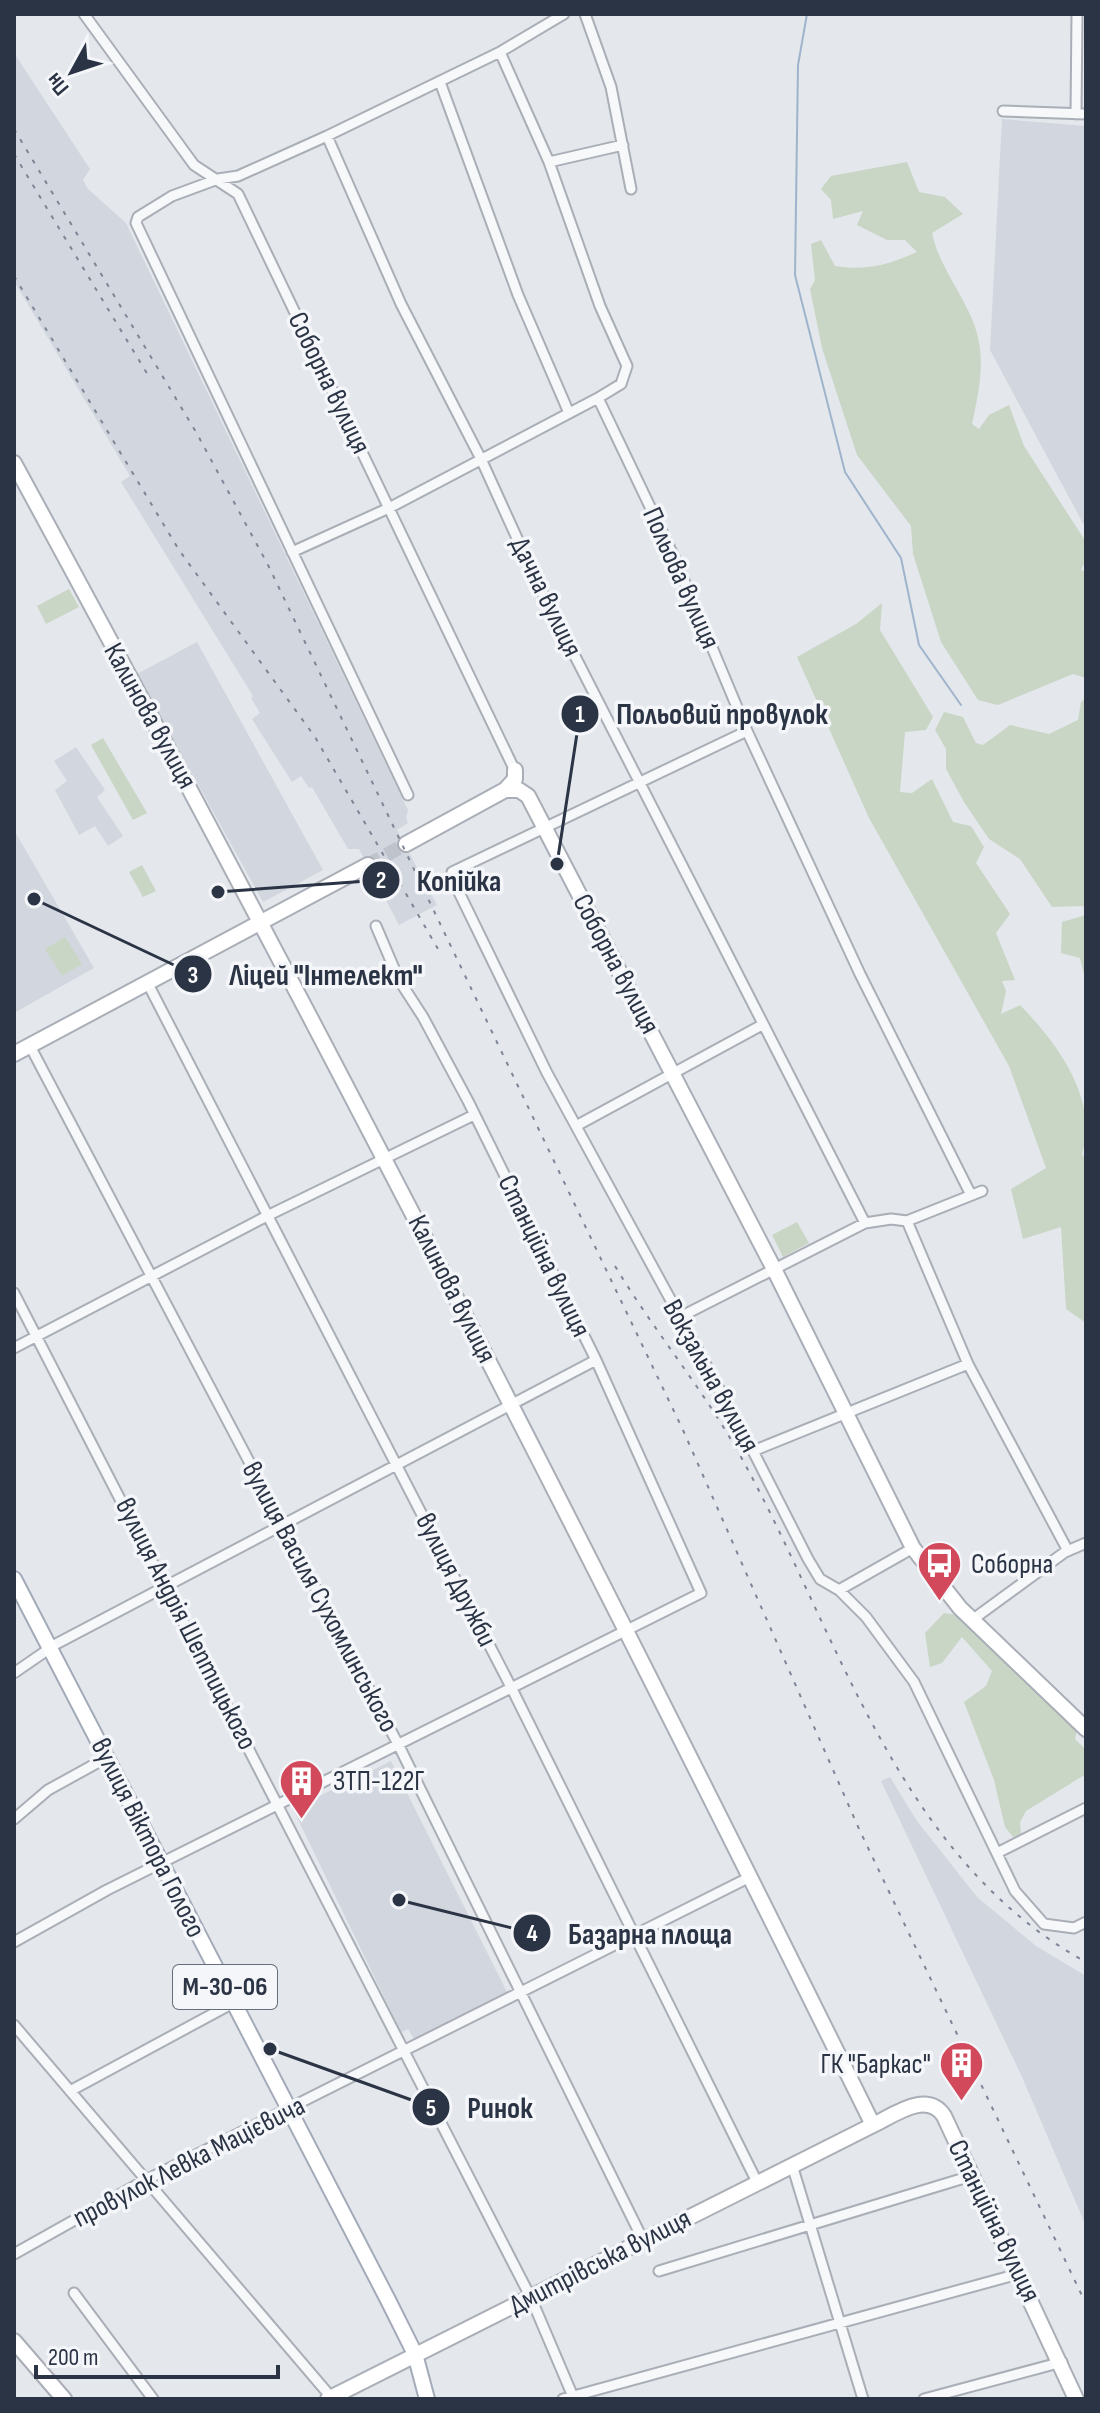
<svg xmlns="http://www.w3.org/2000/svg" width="1100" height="2413" font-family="'Sofia Sans Condensed',sans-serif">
<rect width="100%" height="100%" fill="#e4e7ec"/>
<!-- built -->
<path fill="#d2d6de" d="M14 53 90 169 83 180 87 188 126 223 408 810 406 818 408 823 397 830 437 905 399 925 359 849H348L312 787 309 788 301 776 292 782 252 719 260 713 251 698 253 696 121 482 130 476 14 281Z
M1002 119 1086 126V529L990 350Z
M197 642 323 870 263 902 137 674Z
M76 747 105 790 97 797 123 836 108 846 95 826 79 835 55 790 67 781 54 761Z
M14 830 94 968 14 1013Z
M391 1761 507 1992 414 2039 408 2029 401 2032 293 1809Z
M890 1777 917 1821 977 1897 1036 1946 1086 1976V2226L1022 2077 881 1781Z"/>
<!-- green -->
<path fill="#c9d6c5" d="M907 162 919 192 945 197 963 214 932 233C941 275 976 307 980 349 983 375 977 400 972 424L979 429 989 415 1009 405 1024 446 1086 542V559L1081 570 1086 572V678L1073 674 998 705 978 700 941 642 913 554 911 526 857 455 822 348 810 289 815 280 811 244 821 240 835 266C866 271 888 265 917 252L905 240H887L857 225 863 211 833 219 831 200 821 189 831 176Z
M69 589 79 607 46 624 37 606Z
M882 603 880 630 933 717 926 730 905 732 900 792 912 793 932 779 953 822 971 826 984 847 976 863 1010 914 996 933 1015 980 1002 981 1006 991 1001 1014 1020 1005C1057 1043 1099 1099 1082 1154L1086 1160V1323L1066 1309 1061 1227 1023 1239 1011 1189 1046 1168 1009 1066 869 818 797 657 856 624Z
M1086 698V913L1083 906 1052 907 1020 859 989 839 964 802 946 769V749L935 730 944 712 963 717 976 743 983 745 1010 725 1049 734 1078 720 1081 702Z
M103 738 147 813 133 820 91 745Z
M142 865 156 891 143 897 129 872Z
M1086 915V982L1080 958 1061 953 1062 922Z
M65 937 82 964 62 976 45 949Z
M797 1222 809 1243 783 1257 772 1235Z
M944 1613 957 1615 1077 1730 1075 1739 1086 1750V1774L1026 1811 1020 1822 1021 1835 1013 1837 1005 1827 994 1780 964 1702 986 1686 992 1671 962 1637 942 1663 930 1667 925 1633Z"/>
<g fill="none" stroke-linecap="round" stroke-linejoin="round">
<!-- stream -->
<path stroke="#9fb4cc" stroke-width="2" d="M807 14 798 65 795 275 845 472 901 558 919 645 961 705"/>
<!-- secondary-tunnel -->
<path stroke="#bfc3cb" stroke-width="14" stroke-dasharray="14 7" stroke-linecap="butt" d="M368 865 406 844"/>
<defs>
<path id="street" d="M84 14 194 165 238 194 517 775
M585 14 611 87 631 189
M500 52 549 162 600 306 627 366 621 384 598 398 675 559 747 731 860 974 971 1195
M440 82 518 295 569 413
M1003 111 1086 114
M1076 114 1077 14
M327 136 401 304 481 459 536 580 865 1223
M549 162 623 145
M292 552 389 508 598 398
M747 731 452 872V878L547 1073 753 1451 808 1559 820 1579 839 1590 866 1617 914 1682 1015 1891 1044 1924 1074 1928 1086 1922
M408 795 136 223 138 217 172 196 218 179 238 176 327 136 500 52 564 14
M147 982 512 1689 757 2182
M30 1046 399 1746 643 2240
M576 1126 762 1025
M907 1221 968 1364 1068 1551
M14 1293 531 2298 574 2399
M680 1317 865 1223 891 1219 907 1221 982 1191
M14 1348 267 1216 474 1115
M753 1451 968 1364
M839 1590 913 1548
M972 1620 1065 1552 1086 1543
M14 1673 56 1644 596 1360
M14 1819 48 1790 106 1758
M999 1852 1086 1808
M14 1942 107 1890 701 1593 596 1360 468 1101 423 1017 399 980 376 926
M14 2025 331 2397
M70 2091 233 2003
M792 2165 863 2399
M14 2254 144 2181 750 1877
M659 2271 971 2176
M74 2293 153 2399
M563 2399 1018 2274
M924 2399 1062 2362"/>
<path id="secondary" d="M14 463C312 1010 597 1566 873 2125
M505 790 515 779V770
M406 844 505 790H519L528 796 774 1269 913 1548 960 1608 1086 1729
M14 1054 368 865
M14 2341 64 2399
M328 2399 873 2125C894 2115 927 2090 944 2116L1076 2399"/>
<path id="primary" d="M14 1579 388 2300 415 2354 427 2399"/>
</defs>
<!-- street casing -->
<use href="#street" stroke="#a9aeb7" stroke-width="13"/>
<!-- secondary casing -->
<use href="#secondary" stroke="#a9aeb7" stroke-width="18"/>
<!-- primary casing -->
<use href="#primary" stroke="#a3abb8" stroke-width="18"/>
<!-- street -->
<use href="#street" stroke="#f7f8fa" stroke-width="9"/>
<!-- secondary -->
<use href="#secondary" stroke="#fff" stroke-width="14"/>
<!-- primary -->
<use href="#primary" stroke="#fff" stroke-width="14"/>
<!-- rail -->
<path stroke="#7d8696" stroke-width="2" stroke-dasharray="4 8" stroke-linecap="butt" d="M14 129 196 432 268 565 683 1430 860 1831 1086 2304
M14 154 148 375
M14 276 179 550 315 737 438 949
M615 1266C654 1331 704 1390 741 1457 839 1634 897 1858 1086 1962"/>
</g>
<!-- icons -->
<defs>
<symbol id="bus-pin" viewBox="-11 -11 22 30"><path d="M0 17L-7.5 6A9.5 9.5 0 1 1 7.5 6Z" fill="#d1495b" stroke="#f4f6f9"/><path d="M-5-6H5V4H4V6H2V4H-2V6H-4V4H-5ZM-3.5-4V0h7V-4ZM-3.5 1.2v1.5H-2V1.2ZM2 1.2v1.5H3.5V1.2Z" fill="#fff"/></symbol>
<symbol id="building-pin" viewBox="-11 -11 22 30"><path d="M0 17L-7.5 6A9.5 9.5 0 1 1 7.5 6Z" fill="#d1495b" stroke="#f4f6f9"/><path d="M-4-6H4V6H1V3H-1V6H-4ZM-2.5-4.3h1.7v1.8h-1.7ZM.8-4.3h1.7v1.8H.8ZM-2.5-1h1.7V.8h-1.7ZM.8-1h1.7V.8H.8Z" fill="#fff"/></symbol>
</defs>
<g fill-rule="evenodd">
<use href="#bus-pin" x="914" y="1538" width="51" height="69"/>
<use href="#building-pin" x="276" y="1756" width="51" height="69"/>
<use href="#building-pin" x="936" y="2038" width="51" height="69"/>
</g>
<g text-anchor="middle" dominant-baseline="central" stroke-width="7" stroke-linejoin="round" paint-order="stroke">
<!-- shield labels -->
<rect fill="#f4f6f9" stroke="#676e7b" stroke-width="2" x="173" y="1965" width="104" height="44" rx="6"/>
<g font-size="26" font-weight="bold" fill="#2b3445">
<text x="225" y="1987">М-30-06</text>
</g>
<!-- street labels -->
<g font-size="28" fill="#2b3445" stroke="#f4f6f9">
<text transform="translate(329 383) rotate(64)">Соборна вулиця</text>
<text transform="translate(681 578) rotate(66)">Польова вулиця</text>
<text transform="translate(546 597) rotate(64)">Дачна вулиця</text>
<text transform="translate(150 716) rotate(61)">Калинова вулиця</text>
<text transform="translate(616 964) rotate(62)">Соборна вулиця</text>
<text transform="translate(544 1256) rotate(64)">Станційна вулиця</text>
<text transform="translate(452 1289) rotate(63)">Калинова вулиця</text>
<text transform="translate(711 1376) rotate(61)">Вокзальна вулиця</text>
<text transform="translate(456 1580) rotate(63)">вулиця Дружби</text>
<text transform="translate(320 1597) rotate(62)">вулиця Василя Сухомлинського</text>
<text transform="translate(186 1624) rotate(63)">вулиця Андрія Шептицького</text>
<text transform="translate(148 1838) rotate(63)">вулиця Віктора Голого</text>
<text transform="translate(189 2162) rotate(-27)">провулок Левка Мацієвича</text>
<text transform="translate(994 2221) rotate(64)">Станційна вулиця</text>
<text transform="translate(600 2262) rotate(-27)">Дмитрівська вулиця</text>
</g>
<!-- poi labels -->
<g font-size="28" fill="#2b3445" stroke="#f4f6f9" text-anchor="start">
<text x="971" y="1564">Соборна</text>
<text x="333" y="1781">ЗТП-122Г</text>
<text x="931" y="2064" text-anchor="end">ГК "Баркас"</text>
</g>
</g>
<!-- callouts -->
<path fill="none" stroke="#2b3445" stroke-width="3" d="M557 864L580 714M218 892L381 880M34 899L193 974M399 1900L532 1933M270 2049L431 2107"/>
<g fill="#2b3445" stroke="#f4f6f9" stroke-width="3">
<circle cx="557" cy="864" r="8"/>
<circle cx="218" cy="892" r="8"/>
<circle cx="34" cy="899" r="8"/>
<circle cx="399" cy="1900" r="8"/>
<circle cx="270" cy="2049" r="8"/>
<circle cx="580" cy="714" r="20"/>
<circle cx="381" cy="880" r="20"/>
<circle cx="193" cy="974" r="20"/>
<circle cx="532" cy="1933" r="20"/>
<circle cx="431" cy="2107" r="20"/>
</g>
<g font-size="24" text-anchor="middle" font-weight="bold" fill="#fff">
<text x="580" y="722">1</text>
<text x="381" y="888">2</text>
<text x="193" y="983">3</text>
<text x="532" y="1941">4</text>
<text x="431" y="2116">5</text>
</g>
<g font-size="30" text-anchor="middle" font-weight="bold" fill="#2b3445" stroke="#f4f6f9" stroke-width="7" stroke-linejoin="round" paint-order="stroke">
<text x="722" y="724">Польовий провулок</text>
<text x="459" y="891">Копійка</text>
<text x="326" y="985">Ліцей "Інтелект"</text>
<text x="650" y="1944">Базарна площа</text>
<text x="500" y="2118">Ринок</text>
</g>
<!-- border -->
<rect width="1100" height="2413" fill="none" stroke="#2b3445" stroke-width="32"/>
<!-- north arrow -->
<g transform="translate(72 72) rotate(230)" stroke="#f4f6f9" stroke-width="6" paint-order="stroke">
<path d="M0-6L14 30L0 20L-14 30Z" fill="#2b3445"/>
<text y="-12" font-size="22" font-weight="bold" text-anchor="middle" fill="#2b3445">Пн</text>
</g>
<!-- scale -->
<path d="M36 2365v12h242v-12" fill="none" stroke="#2b3445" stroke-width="4"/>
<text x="48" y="2365" font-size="24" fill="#2b3445" stroke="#f4f6f9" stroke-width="6" paint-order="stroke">200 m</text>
</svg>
